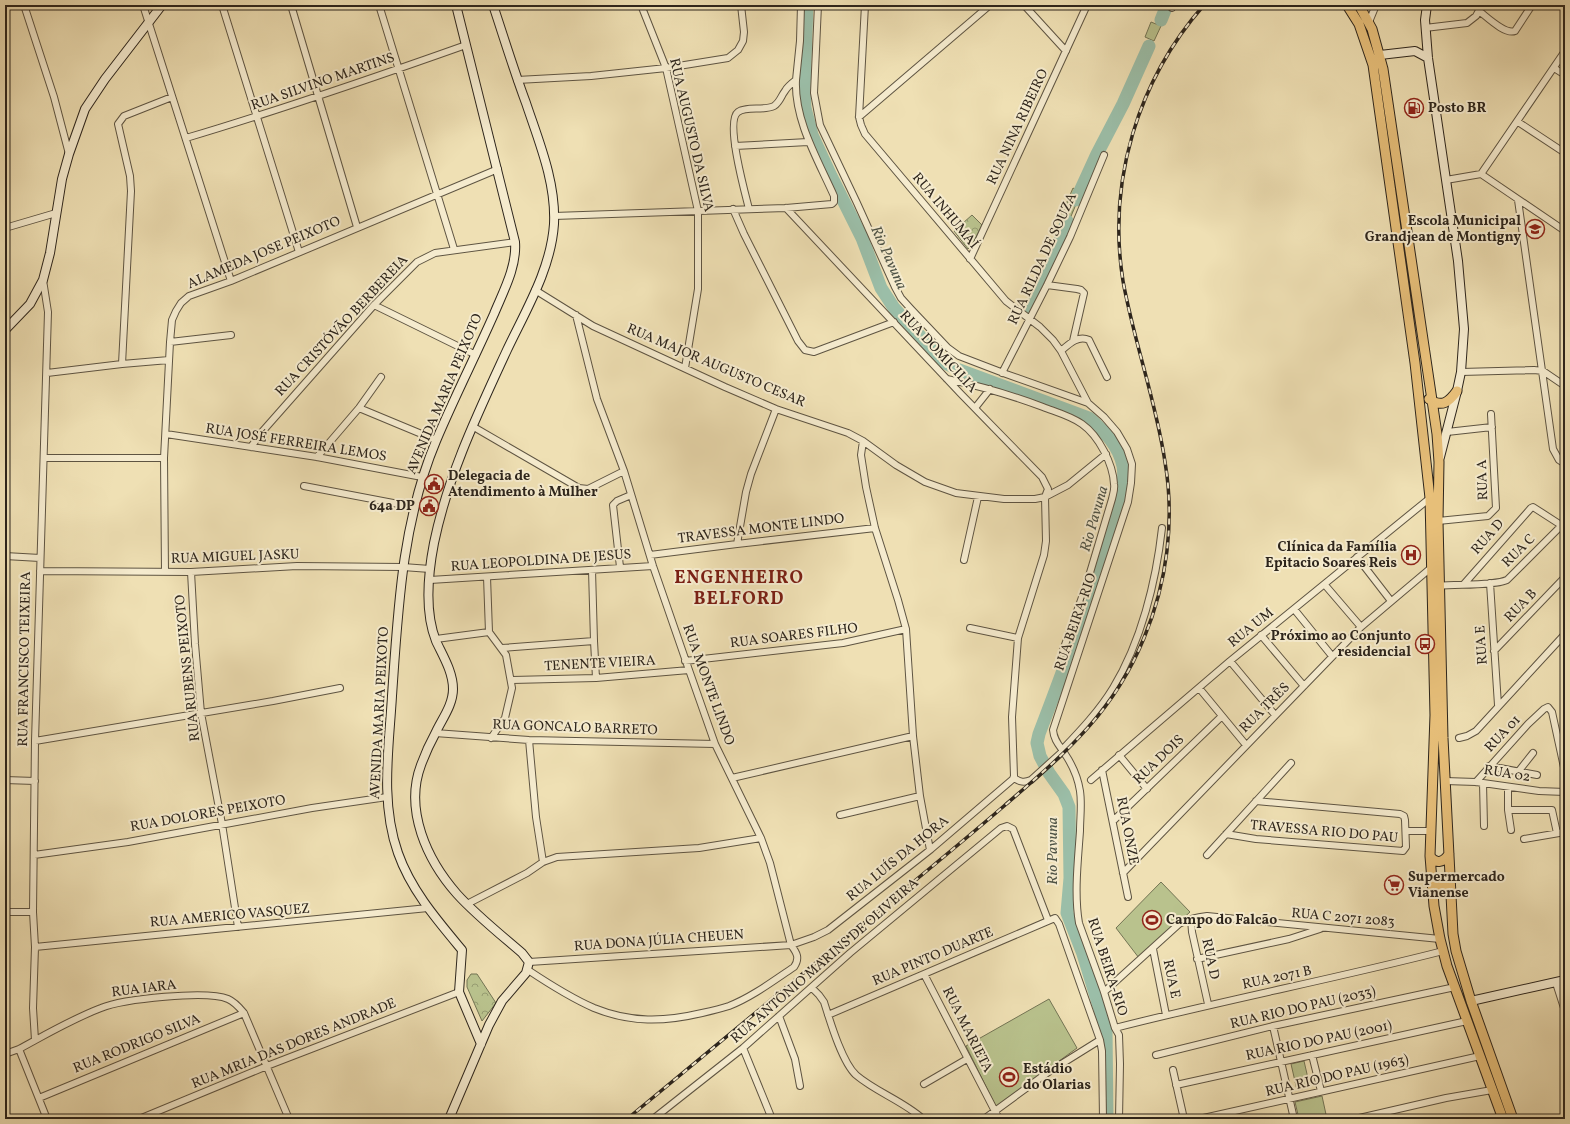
<svg xmlns="http://www.w3.org/2000/svg" width="1570" height="1124" font-family="Vollkorn,serif">
<defs>
<pattern id="forest-crowns" width="20" height="18" patternUnits="userSpaceOnUse"><rect width="20" height="18" fill="#b9c28d"/><path d="M2 6a3 3 0 1 1 6 0M12 15a3 3 0 1 1 6 0" fill="none" stroke="#979d72"/></pattern>
</defs>
<rect width="100%" height="100%" fill="#efe0b4"/>
<filter id="stains"><feTurbulence type="fractalNoise" baseFrequency=".005" numOctaves="4"/><feColorMatrix values="0 0 0 0 .2 0 0 0 0 .09 0 0 0 0 .02 0 0 0 .5 -.17"/></filter>
<radialGradient id="worn" r=".72"><stop offset=".6" stop-color="#630" stop-opacity="0"/><stop offset="1" stop-color="#630" stop-opacity=".3"/></radialGradient>
<!-- grass -->
<path fill="#b9c28d" stroke="#737454" d="M1151 22 1161 26 1154 41 1145 37Z
M1161 882 1190 912 1139 958 1116 928Z
M1049 999 1077 1048 996 1107 966 1046Z
M1304 1061 1310 1087 1297 1090 1291 1064Z
M1322 1096 1327 1119H1299L1295 1102Z"/>
<!-- forest -->
<path fill="url(#forest-crowns)" stroke="#737454" d="M1073 188 1078 191 1074 200 1077 202 1069 221 1066 219 1064 222 1059 220Z
M972 215 982 225 972 245 968 249 954 231Z
M471 974H477L496 1003 482 1021 467 987V980Z"/>
<g fill="none" stroke-linecap="round" stroke-linejoin="round">
<!-- river -->
<path stroke="#9bbea8" stroke-width="13" d="M807 5 804 91 805 108 812 135 831 176 862 238 881 288 894 308 945 363 957 369 1089 418C1104 431 1119 446 1123 466 1127 489 1114 516 1108 537 1088 604 1064 669 1039 734L1037 743 1040 756 1049 773 1064 794 1069 807 1070 878 1067 913 1083 954 1106 1029 1107 1119
M1161 20 1167 5
M1076 200 1097 154 1123 104 1149 46
M1031 308 1048 272 1067 221"/>
<defs>
<path id="street" d="M24 5 54 97 69 154
M143 5 231 281
M222 5 299 252
M291 5 357 227
M379 5 454 249
M641 5 666 68 698 211V289L685 368
M818 5 814 93 820 125 857 203 895 287 901 298 911 309 948 348 959 356 1006 374 1088 403 1104 417 1117 432 1127 449 1132 464 1131 483 1128 502 1053 730C1054 741 1060 746 1065 754 1073 766 1078 778 1080 791 1082 804 1080 818 1080 831 1078 860 1074 894 1079 923L1104 992 1115 1028 1119 1035 1120 1064 1119 1119
M865 5 859 117 861 125 865 134 1006 301 1040 327 1053 340 1061 351 1088 403
M1024 5 1066 51
M1172 8 1173 5
M1479 11C1487 17 1505 35 1515 31L1532 5
M1369 22 1376 5
M1425 28 1467 23 1476 16 1482 5
M1554 68 1565 75
M517 80 591 76 666 68 728 58 738 50 743 41 744 32 741 5
M859 117 990 5
M1518 122 1565 153
M186 138C280 110 373 78 466 45
M735 146 808 142
M1481 174 1565 231
M1446 180 1481 174 1565 51
M1518 200 1553 449 1559 460 1565 464
M733 209 744 234 798 341 805 350 814 352 894 322
M749 209C745 193 725 121 738 112 746 106 764 111 774 106 780 102 781 96 785 91 787 87 792 83 796 80L800 41 801 5
M554 216 786 208 832 204 834 202V196C818 160 794 120 796 80
M5 228 56 213
M970 259 1087 5
M1047 285 1077 289 1081 290 1084 293 1073 341
M535 290 593 326 725 387 776 409 848 433 863 441 896 465 925 482 956 493 1004 499H1035L1045 497 1068 485 1106 454
M374 305 476 355
M170 342 231 335
M1061 351C1069 344 1078 335 1089 340L1107 377
M122 364 131 191 130 176 118 124 124 116 172 97
M1461 372 1534 370 1543 371 1565 386
M47 373 122 364 169 360
M1002 373 1047 285 1070 237 1104 155
M947 379C980 386 1011 395 1043 407 1056 412 1071 416 1082 424 1099 436 1113 464 1114 484 1115 489 1113 494 1112 499L1086 586 1062 653
M359 408 436 440
M975 408 990 389
M472 426 579 488 588 489 624 471
M1447 432 1492 427
M166 434 317 457 422 477
M863 441 861 455 866 487 875 528 898 600 906 629 913 736 920 796 930 850
M251 447 261 433 374 305 417 262 435 253 515 242
M317 457 359 408 381 377
M44 458H164
M304 486 414 507
M1438 521 1488 516 1496 508 1491 414
M737 544 746 492 751 474 776 409
M650 555 737 544 875 528
M5 556 40 558
M1357 557 1391 601
M964 560 978 497
M620 567 613 505 617 501 631 495
M592 570 594 641 596 678
M40 571 191 572 297 566 403 567 430 569
M165 572 164 458 170 342 172 320 176 311 181 303 189 296 231 281 498 169
M191 572 195 644 201 713 222 824 238 927
M487 577 489 632 506 655 512 688 505 718 491 738
M430 580 653 566
M1490 583 1498 705
M1464 584 1531 508 1533 507 1564 527
M1325 585 1361 627
M1439 586C1457 584 1493 586 1507 580L1562 525
M1294 609 1332 656
M970 628 1018 638
M1261 635 1304 686
M436 639 489 632
M502 648 594 641
M1494 651 1565 577
M685 661 843 643 906 629
M1230 661 1275 715
M512 680 596 678 689 670
M1199 688 1246 745
M435 733 529 740 715 744
M1459 738 1467 736 1476 731 1565 634
M529 740 536 817 543 862
M35 741 273 701 340 688
M1062 750C1080 731 1099 711 1113 688 1141 642 1156 582 1162 528
M1119 755 1147 789
M1489 766 1537 775
M1102 770 1128 897
M1518 772 1533 753
M732 778 913 736
M1014 778C1020 782 1024 783 1031 780L1063 751
M5 780 35 781
M1091 780 1230 661 1430 498
M1445 781 1476 782 1539 791 1565 792
M1476 782 1528 724 1544 709 1548 707 1552 712 1565 772
M1483 783 1484 826
M1508 787V810L1511 830
M1508 810H1552L1557 833
M840 815 920 796
M1113 821 1222 716
M1406 831H1430
M1226 834 1256 839 1403 851 1406 847 1405 820 1404 816 1400 814 1256 801
M1524 839 1565 832
M34 855 128 842 312 808 387 797
M1207 855 1291 763
M1123 873 1361 627 1432 567
M467 904 527 873 543 862 557 857 699 848 761 838
M5 912H33
M1191 919 1192 932 1208 1004
M35 947 428 908
M1153 949 1166 1015
M1197 959 1289 939 1320 929
M529 962 791 945 814 937 828 930 930 850 1013 779 1014 776 1012 717 1018 638 1044 555 1046 541 1045 497 1048 489 1042 477 961 394 786 208
M528 970C549 984 571 998 594 1008 631 1023 664 1022 702 1013 711 1011 720 1009 729 1006 752 997 773 981 794 967 800 958 797 953 791 945L770 863 761 838 715 744 689 670 653 566 624 471 597 399 576 315
M924 974 999 1119
M1556 983 1565 1011
M812 988 819 995 824 1002C830 1021 842 1062 856 1075 876 1092 903 1101 923 1119
M1104 992 1179 924C1188 919 1197 917 1207 916L1440 939
M828 1015 1055 918 1059 924 1100 1040 1102 1051 1103 1119
M779 1016 795 1059 800 1086
M1273 1026 1294 1119
M1115 1028C1224 1000 1334 979 1443 951
M35 1040 33 1008 35 947 33 912 35 741 48 312 43 280
M743 1048 772 1119
M19 1049 47 1119
M5 1054 19 1049C45 1035 72 1019 101 1008 123 999 207 990 228 999 235 1002 239 1007 244 1013L289 1119
M1156 1055 1273 1026 1455 987
M1312 1055 1321 1091
M1173 1070 1184 1119
M924 1084 967 1059
M1176 1085 1467 1021
M39 1098 244 1013
M139 1119 267 1066 459 992
M653 1119 743 1048 850 953 1001 828 1007 826 1013 829 1048 920
M984 1119 1047 1073 1100 1040
M1199 1119 1480 1056
M1355 1119 1446 1098 1492 1090"/>
<path id="secondary" d="M456 5 515 242C517 267 503 292 494 314 475 357 454 398 436 441 402 522 398 609 392 696 389 748 380 802 398 853 411 890 437 920 462 950L459 992 481 1044
M1427 5 1425 20 1428 58 1458 261 1464 329 1461 372 1457 391 1440 457
M1375 60 1380 55 1415 51 1428 58
M5 330 30 304 43 280 50 253 62 179 69 154 85 109 105 79 162 5
M1471 1001 1565 980
M449 1119 489 1025 502 1001 526 973 529 962 522 953C500 934 476 915 457 894 427 860 404 810 421 765 425 754 430 743 436 732 442 719 453 705 453 689 453 672 443 656 436 641 424 611 428 574 434 543 448 475 478 413 507 350 526 310 551 269 554 224 556 182 539 142 526 103 514 71 504 38 493 5"/>
<path id="primary" d="M1347 5 1359 24 1373 65 1415 363 1430 498 1435 715 1430 856 1434 906 1440 939 1447 966 1503 1119
M1359 5 1372 29 1383 69 1437 434 1439 462 1438 521 1443 738 1453 934 1456 951 1471 1001 1513 1119
M1429 399C1442 408 1449 402 1457 391
M1430 856C1436 865 1444 862 1449 854
M1432 892 1434 888 1441 885 1448 888 1452 893"/>
</defs>
<!-- street casing -->
<use href="#street" stroke="#5e5442" stroke-width="8"/>
<!-- secondary casing -->
<use href="#secondary" stroke="#2d251c" stroke-width="10"/>
<!-- primary casing -->
<use href="#primary" stroke="#2d251c" stroke-width="11"/>
<!-- street -->
<use href="#street" stroke="#f5ebce" stroke-width="6"/>
<!-- secondary -->
<use href="#secondary" stroke="#f5ebce" stroke-width="8"/>
<!-- primary -->
<use href="#primary" stroke="#e8c07a" stroke-width="9"/>
<defs>
<path id="rail" d="M627 1119C716 1046 804 972 893 899 930 868 968 837 1004 806 1064 754 1113 714 1144 638 1167 583 1175 521 1165 462 1156 401 1134 342 1123 281 1107 181 1138 80 1204 5"/>
</defs>
<!-- rail casing -->
<use href="#rail" stroke="#2d251c" stroke-width="3.5"/>
<!-- rail -->
<use href="#rail" stroke="#f5ebce" stroke-width="2" stroke-dasharray="6" stroke-linecap="butt"/>
</g>
<!-- icons -->
<defs>
<symbol id="fuel-ring" viewBox="-11 -11 22 22"><circle r="9.5" fill="#f5ebce" stroke="#8f2418" stroke-width="1.5"/><path d="M-5.5-6h7V0h2V4h1.3V-2.5L3-4.5l.8-.8L6-3V5H2.5V1h-1V6h-7ZM-4.2-4.7v3.2H.2V-4.7Z" fill="#8f2418"/></symbol>
<symbol id="school-ring" viewBox="-11 -11 22 22"><circle r="9.5" fill="#f5ebce" stroke="#8f2418" stroke-width="1.5"/><path d="M0-5L7-2L0 1L-7-2ZM-4 1L0 2.5L4 1V4Q0 6-4 4Z" fill="#8f2418"/></symbol>
<symbol id="civic-ring" viewBox="-11 -11 22 22"><circle r="9.5" fill="#f5ebce" stroke="#8f2418" stroke-width="1.5"/><path d="M-.6-6.5H3V-4.5H.6V-3L4-1V1h2V6H-6V1h2V-1L-.6-3ZM-1.2 2.5V6h2.4V2.5Z" fill="#8f2418"/></symbol>
<symbol id="hospital-ring" viewBox="-11 -11 22 22"><circle r="9.5" fill="#f5ebce" stroke="#8f2418" stroke-width="1.5"/><path d="M-5-5h3v3.5h4V-5h3V5h-3V1.5h-4V5h-3Z" fill="#8f2418"/></symbol>
<symbol id="bus-ring" viewBox="-11 -11 22 22"><circle r="9.5" fill="#f5ebce" stroke="#8f2418" stroke-width="1.5"/><path d="M-5-6H5V4H4V6H2V4H-2V6H-4V4H-5ZM-3.5-4V0h7V-4ZM-3.5 1.2v1.5H-2V1.2ZM2 1.2v1.5H3.5V1.2Z" fill="#8f2418"/></symbol>
<symbol id="supermarket-ring" viewBox="-11 -11 22 22"><circle r="9.5" fill="#f5ebce" stroke="#8f2418" stroke-width="1.5"/><path d="M-6-5.5h2.5l.6 2H6L4.5 2H-2.5L-4.4-4H-6ZM-1.5 3.2a1.3 1.3 0 1 0 .1 0ZM3 3.2a1.3 1.3 0 1 0 .1 0Z" fill="#8f2418"/></symbol>
<symbol id="stadium-ring" viewBox="-11 -11 22 22"><circle r="9.5" fill="#f5ebce" stroke="#8f2418" stroke-width="1.5"/><path d="M0-5a6.5 5 0 1 0 0 10a6.5 5 0 1 0 0-10ZM-3.5-1.8h7v3.6h-7Z" fill="#8f2418"/></symbol>
</defs>
<g fill-rule="evenodd">
<use href="#fuel-ring" x="1403" y="97" width="22" height="22"/>
<use href="#school-ring" x="1524" y="218" width="22" height="22"/>
<use href="#civic-ring" x="423" y="473" width="22" height="22"/>
<use href="#civic-ring" x="418" y="495" width="22" height="22"/>
<use href="#hospital-ring" x="1400" y="544" width="22" height="22"/>
<use href="#bus-ring" x="1414" y="633" width="22" height="22"/>
<use href="#supermarket-ring" x="1383" y="874" width="22" height="22"/>
<use href="#stadium-ring" x="1141" y="909" width="22" height="22"/>
<use href="#stadium-ring" x="998" y="1066" width="22" height="22"/>
</g>
<g text-anchor="middle" dominant-baseline="central" stroke-width="4" stroke-linejoin="round" paint-order="stroke">
<!-- street labels -->
<g font-size="14" fill="#2d251c" stroke="#f5ebce">
<text transform="translate(323 82) rotate(-19)">RUA SILVINO MARTINS</text>
<text transform="translate(1018 127) rotate(-65)">RUA NINA RIBEIRO</text>
<text transform="translate(691 135) rotate(77)">RUA AUGUSTO DA SILVA</text>
<text transform="translate(945 211) rotate(50)">RUA INHUMAÍ</text>
<text transform="translate(264 253) rotate(-23)">ALAMEDA JOSE PEIXOTO</text>
<text transform="translate(1043 259) rotate(-65)">RUA RILDA DE SOUZA</text>
<text transform="translate(342 326) rotate(-47)">RUA CRISTÓVÃO BERBEREIA</text>
<text transform="translate(938 352) rotate(47)">RUA DOMICILIA</text>
<text transform="translate(716 366) rotate(23)">RUA MAJOR AUGUSTO CESAR</text>
<text transform="translate(445 394) rotate(-67)">AVENIDA MARIA PEIXOTO</text>
<text transform="translate(296 443) rotate(9)">RUA JOSÉ FERREIRA LEMOS</text>
<text transform="translate(1483 480) rotate(-92)">RUA A</text>
<text transform="translate(761 529) rotate(-7)">TRAVESSA MONTE LINDO</text>
<text transform="translate(1488 537) rotate(-49)">RUA D</text>
<text transform="translate(1519 551) rotate(-45)">RUA C</text>
<text transform="translate(235 557) rotate(-2)">RUA MIGUEL JASKU</text>
<text transform="translate(541 561) rotate(-4)">RUA LEOPOLDINA DE JESUS</text>
<text transform="translate(1521 606) rotate(-46)">RUA B</text>
<text transform="translate(1076 622) rotate(-71)">RUA BEIRA-RIO</text>
<text transform="translate(1251 628) rotate(-39)">RUA UM</text>
<text transform="translate(794 636) rotate(-7)">RUA SOARES FILHO</text>
<text transform="translate(1482 645) rotate(-94)">RUA E</text>
<text transform="translate(25 659) rotate(-89)">RUA FRANCISCO TEIXEIRA</text>
<text transform="translate(600 664) rotate(-3)">TENENTE VIEIRA</text>
<text transform="translate(188 668) rotate(-96)">RUA RUBENS PEIXOTO</text>
<text transform="translate(708 685) rotate(70)">RUA MONTE LINDO</text>
<text transform="translate(1265 708) rotate(-45)">RUA TRÊS</text>
<text transform="translate(380 713) rotate(-87)">AVENIDA MARIA PEIXOTO</text>
<text transform="translate(575 728) rotate(2)">RUA GONCALO BARRETO</text>
<text transform="translate(1503 734) rotate(-47)">RUA 01</text>
<text transform="translate(1159 760) rotate(-44)">RUA DOIS</text>
<text transform="translate(1507 774) rotate(9)">RUA 02</text>
<text transform="translate(208 814) rotate(-10)">RUA DOLORES PEIXOTO</text>
<text transform="translate(1127 831) rotate(79)">RUA ONZE</text>
<text transform="translate(1324 832) rotate(5)">TRAVESSA RIO DO PAU</text>
<text transform="translate(898 859) rotate(-39)">RUA LUÍS DA HORA</text>
<text transform="translate(230 916) rotate(-5)">RUA AMERICO VASQUEZ</text>
<text transform="translate(1343 918) rotate(5)">RUA C 2071 2083</text>
<text transform="translate(659 941) rotate(-4)">RUA DONA JÚLIA CHEUEN</text>
<text transform="translate(933 957) rotate(-23)">RUA PINTO DUARTE</text>
<text transform="translate(1210 959) rotate(78)">RUA D</text>
<text transform="translate(825 961) rotate(-41)">RUA ANTÔNIO MARINS DE OLIVEIRA</text>
<text transform="translate(1107 967) rotate(72)">RUA BEIRA-RIO</text>
<text transform="translate(1277 978) rotate(-12)">RUA 2071 B</text>
<text transform="translate(1171 979) rotate(78)">RUA E</text>
<text transform="translate(144 989) rotate(-7)">RUA IARA</text>
<text transform="translate(1303 1008) rotate(-13)">RUA RIO DO PAU (2033)</text>
<text transform="translate(967 1030) rotate(63)">RUA MARIETA</text>
<text transform="translate(1319 1041) rotate(-12)">RUA RIO DO PAU (2001)</text>
<text transform="translate(137 1044) rotate(-22)">RUA RODRIGO SILVA</text>
<text transform="translate(294 1044) rotate(-22)">RUA MRIA DAS DORES ANDRADE</text>
<text transform="translate(1337 1076) rotate(-13)">RUA RIO DO PAU (1963)</text>
</g>
<!-- poi labels -->
<g font-size="14" font-weight="bold" fill="#2d251c" stroke="#f5ebce" text-anchor="start">
<text x="1428" y="108">Posto BR</text>
<text x="1521" y="221" text-anchor="end">Escola Municipal<tspan x="1521" dy="16">Grandjean de Montigny</tspan></text>
<text x="448" y="476">Delegacia de<tspan x="448" dy="16">Atendimento à Mulher</tspan></text>
<text x="415" y="506" text-anchor="end">64a DP</text>
<text x="1397" y="547" text-anchor="end">Clínica da Família<tspan x="1397" dy="16">Epitacio Soares Reis</tspan></text>
<text x="1411" y="636" text-anchor="end">Próximo ao Conjunto<tspan x="1411" dy="16">residencial</tspan></text>
<text x="1408" y="877">Supermercado<tspan x="1408" dy="16">Vianense</tspan></text>
<text x="1166" y="920">Campo do Falcão</text>
<text x="1023" y="1069">Estádio<tspan x="1023" dy="16">do Olarias</tspan></text>
</g>
<!-- water labels -->
<g font-size="15" font-style="italic" fill="#4e5346" stroke="#f5ebce">
<text transform="translate(888 258) rotate(66)">Rio Pavuna</text>
<text transform="translate(1095 519) rotate(-74)">Rio Pavuna</text>
<text transform="translate(1053 851) rotate(-90)">Rio Pavuna</text>
</g>
<!-- district labels -->
<g font-size="18" font-weight="bold" letter-spacing="1" fill="#7a1f14" stroke="#f5ebce">
<text x="739" y="578">ENGENHEIRO<tspan x="739" dy="21">BELFORD</tspan></text>
</g>
</g>
<!-- margin -->
<rect width="1570" height="1124" fill="none" stroke="#efe0b4" stroke-width="20"/>
<rect x="6" y="6" width="1558" height="1112" fill="none" stroke="#2d251c" stroke-width="2"/>
<rect x="10" y="10" width="1550" height="1104" fill="none" stroke="#2d251c"/>
<rect width="100%" height="100%" filter="url(#stains)"/>
<rect width="100%" height="100%" fill="url(#worn)"/>
</svg>
